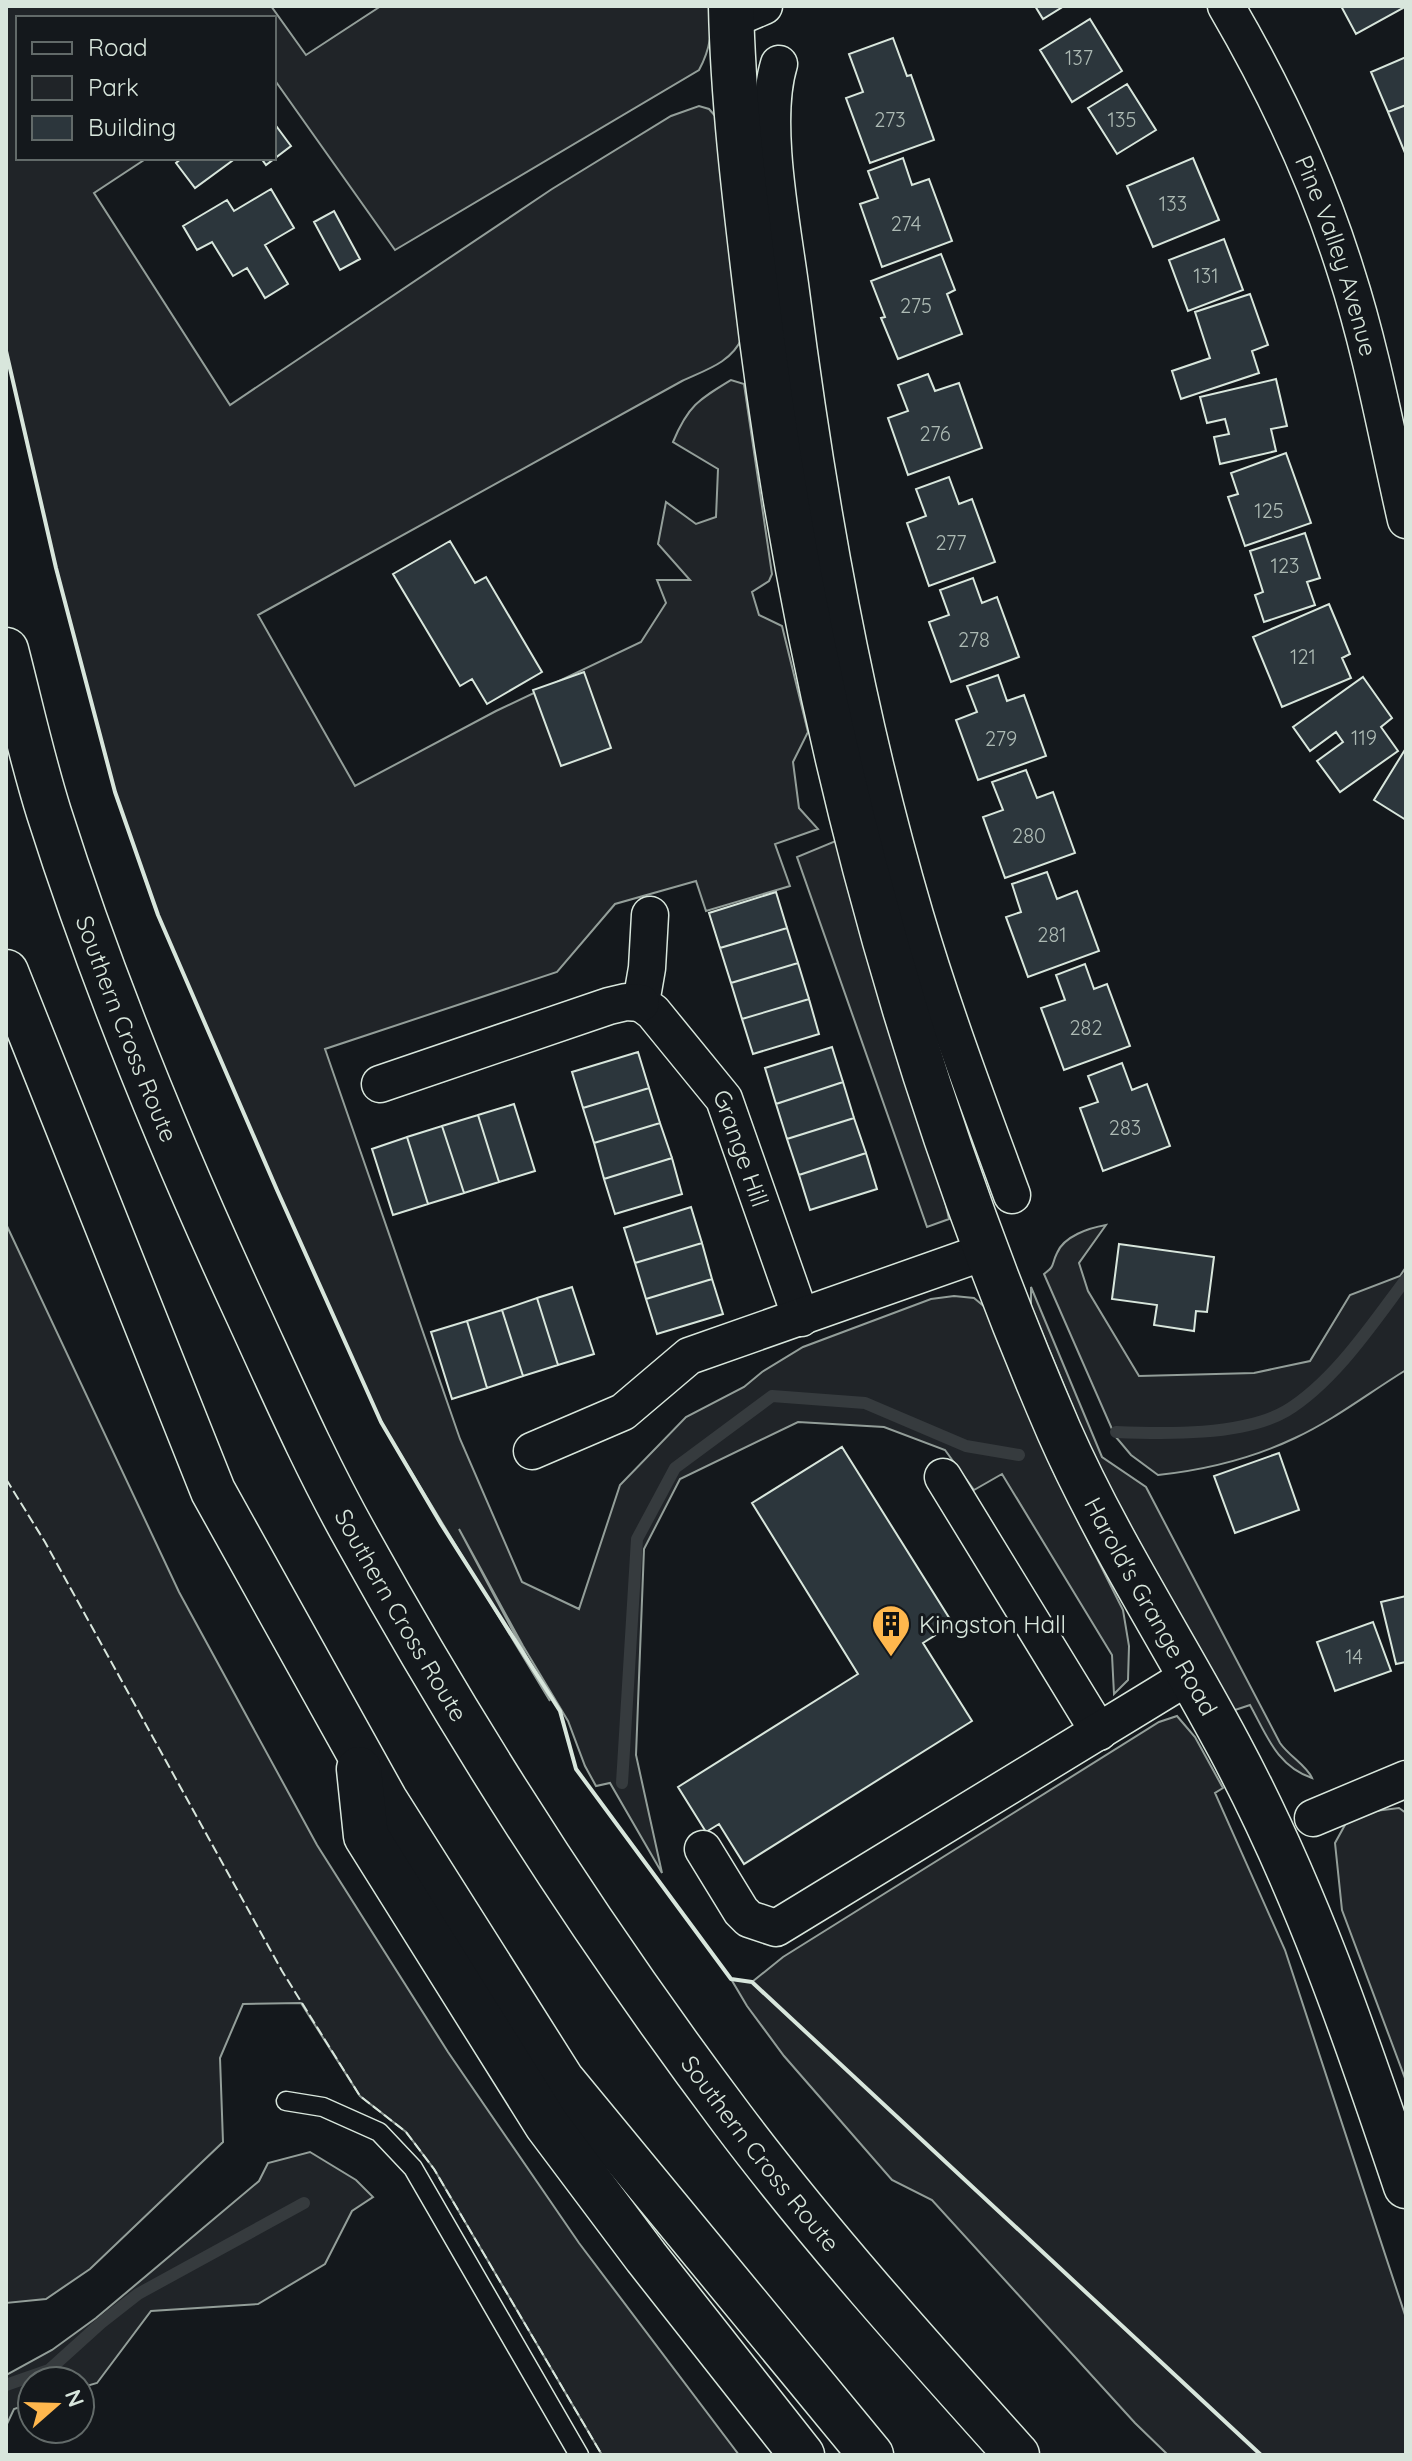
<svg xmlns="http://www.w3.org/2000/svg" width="1412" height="2461" font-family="Quicksand,sans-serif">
<rect width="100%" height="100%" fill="#14181c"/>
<!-- green -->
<path fill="#202428" stroke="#939e99" stroke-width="2" d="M6 6H271L306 55 381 6H711C712 31 711 48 699 70L395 250 274 79V18H18V158H147L94 193 230 405 552 189 671 116 699 106 709 109 717 118 742 338C731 363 705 370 682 381L258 615 355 786 496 711 641 642 666 603 657 580H690L658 544 666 502 696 524 716 517 718 469 673 442C688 406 698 400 731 380L744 384 772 574 769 581 752 592 759 615 782 626 808 732 793 762 799 808 818 829 775 844 790 886 706 911 696 881 615 904 557 972 325 1049 460 1439 522 1582 579 1609 620 1485 686 1417 744 1387 762 1372 803 1347 931 1299 954 1296 974 1298 986 1308 1052 1469 1123 1610 1129 1646 1128 1680 1114 1694 1112 1655 1002 1474 974 1490 945 1450 884 1427 798 1422 680 1479 644 1549 636 1755 662 1873 610 1783 596 1786 585 1766 568 1721 523 1646 459 1529 550 1701 381 1422 277 1190 155 908 115 792 56 568 6 351Z
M838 840C860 922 882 1003 907 1084 920 1129 940 1173 949 1219L927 1227 797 857Z
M6 1224 179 1592 317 1845 448 2052 579 2243 739 2455H602L434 2169 406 2132 360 2096 301 2003 243 2004 220 2058 223 2142 90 2269 46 2299 6 2303Z
M1106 1225 1079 1263 1088 1291 1139 1376 1254 1373 1310 1361 1350 1295 1400 1276 1406 1267V1370C1370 1392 1334 1420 1295 1438 1253 1458 1204 1470 1158 1475L1131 1455 1115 1436 1044 1274C1056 1265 1051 1265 1057 1253 1064 1236 1089 1228 1106 1225Z
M1031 1287 1102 1457 1146 1487 1280 1743C1289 1756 1307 1766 1312 1778 1277 1766 1267 1736 1250 1705L1232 1711 1095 1461 1031 1306Z
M1177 1716 1195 1737 1223 1788 1215 1793 1285 1950 1406 2318V2455H1168L1135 2423 932 2200 892 2180 784 2056 747 2006 731 1979 752 1982 783 1957 1159 1722Z
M1399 1808 1406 1813V2081L1342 1910 1335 1843 1351 1814Z
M310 2152 356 2180 373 2197 352 2211 325 2264 258 2304 151 2311 97 2383 80 2388V2381H32V2403L14 2409 6 2426V2375L52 2350 96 2318 259 2181 268 2163Z"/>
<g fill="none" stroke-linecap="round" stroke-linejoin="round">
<!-- stream -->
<path stroke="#363b3e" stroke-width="12" d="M1116 1432C1164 1434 1243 1436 1286 1411 1334 1382 1373 1323 1406 1279
M622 1783 637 1539 675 1468 772 1396 865 1403 966 1446 1019 1455
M6 2385 49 2370 101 2323 138 2294 304 2203"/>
</g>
<!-- building -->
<path fill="#2c363c" stroke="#d8e6dc" stroke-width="2" d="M1035 6H1064L1043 19Z
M1341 6H1405V7L1356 34Z
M1090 19 1122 71 1072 102 1040 50Z
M893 38 907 76 911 75 934 140 870 163 846 98 863 92 849 54Z
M1406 57V105L1388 112 1371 72Z
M1127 84 1156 130 1117 154 1088 108Z
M1406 105V152L1405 153 1388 112Z
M274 123 291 146 266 165 261 158H274Z
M182 158H236L195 188 176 163Z
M903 158 912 185 929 179 952 241 882 267 860 204 878 198 868 171Z
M1193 158 1219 220 1153 247 1127 186Z
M271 189 294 228 265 245 288 284 265 298 247 268 233 276 212 242 197 250 183 226 227 200 234 211Z
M334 211 360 259 340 270 314 222Z
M1224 239 1243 290 1188 311 1169 260Z
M941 254 955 290 947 294 962 334 898 359 881 318 885 317 871 281Z
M1250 294 1268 345 1252 351 1259 373 1181 399 1172 371 1210 358 1195 312Z
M928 374 935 391 959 383 982 448 908 475 888 418 908 411 898 385Z
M1276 379 1287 426 1271 429 1276 451 1220 464 1214 437 1229 434 1225 419 1207 423 1200 397Z
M1286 453 1311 523 1245 546 1228 497 1238 494 1231 473Z
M949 477 959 504 972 499 995 562 929 586 907 523 926 516 916 489Z
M1305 533 1320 578 1307 582 1315 605 1264 622 1255 595 1263 592 1250 551Z
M450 541 475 583 486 577 542 672 487 704 472 679 460 686 393 574Z
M973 578 982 603 997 597 1019 657 951 682 929 622 949 615 940 590Z
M1329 604 1350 654 1342 658 1351 678 1282 707 1253 637Z
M584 672 611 748 561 766 533 690Z
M998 675 1007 701 1024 695 1046 756 978 780 956 720 977 712 967 686Z
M1363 677 1392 718 1381 727 1398 751 1340 792 1317 761 1343 742 1336 732 1310 751 1293 727Z
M1406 748V820L1374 800Z
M1026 770 1037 798 1053 792 1075 853 1005 878 983 817 1003 810 992 782Z
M1047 872 1057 899 1077 891 1099 951 1028 977 1006 917 1021 912 1012 884Z
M776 892 787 928 720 948 709 913Z
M787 928 798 963 731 983 720 948Z
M798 963 809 999 742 1019 731 983Z
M1085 964 1094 989 1107 984 1130 1046 1064 1070 1041 1008 1065 1000 1056 975Z
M809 999 819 1034 753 1054 742 1019Z
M832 1047 843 1082 776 1104 765 1068Z
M638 1052 649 1088 583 1108 572 1072Z
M1122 1063 1132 1090 1147 1084 1170 1146 1103 1171 1080 1108 1098 1102 1088 1076Z
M843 1082 854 1118 787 1139 776 1104Z
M649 1088 660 1123 594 1143 583 1108Z
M514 1104 535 1171 499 1182 478 1115Z
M478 1115 499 1182 464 1193 442 1126Z
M854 1118 866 1153 799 1175 787 1139Z
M660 1123 672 1158 604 1179 594 1143Z
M442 1126 464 1193 428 1204 407 1137Z
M407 1137 428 1204 393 1215 372 1149Z
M866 1153 877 1189 810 1210 799 1175Z
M672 1158 682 1194 615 1214 604 1179Z
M691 1207 702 1243 635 1263 624 1228Z
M702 1243 712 1279 646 1299 635 1263Z
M1119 1244 1214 1257 1207 1312 1196 1311 1194 1331 1154 1325 1157 1305 1112 1299Z
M712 1279 723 1314 657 1334 646 1299Z
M572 1287 594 1354 558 1365 537 1298Z
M537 1298 558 1365 523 1376 502 1310Z
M502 1310 523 1376 487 1388 467 1321Z
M467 1321 487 1388 452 1399 431 1332Z
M842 1447 953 1624 923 1643 972 1721 744 1864 719 1824 706 1832 678 1787 858 1674 752 1503Z
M1279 1453 1299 1510 1235 1533 1214 1476Z
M1406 1596V1662L1396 1664 1381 1602Z
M1373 1622 1391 1671 1335 1691 1317 1642Z"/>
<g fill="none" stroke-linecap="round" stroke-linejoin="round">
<defs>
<path id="service" d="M286 2101 323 2107 379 2132 413 2168 579 2455"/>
<g id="minor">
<path id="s1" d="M1226 6C1275 90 1317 179 1346 272 1372 352 1387 437 1406 520"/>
<path d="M731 20 764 6"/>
<path d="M779 64C761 123 783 229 791 292 818 502 855 711 915 915 943 1010 978 1102 1012 1195"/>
<path id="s2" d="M650 915 647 968 641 1003 653 1012 724 1099 801 1318"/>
<path d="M380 1084 609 1006 626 1002 641 1003"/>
<path d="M532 1451 623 1412 689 1356 987 1251"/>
<path d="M943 1477 1099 1732"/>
<path d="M1313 1818 1406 1779"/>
<path d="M703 1849 741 1911 749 1919 776 1928 1189 1676"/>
</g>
<g id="tertiary">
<path id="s3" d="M731 6C733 99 744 191 755 283 801 677 901 1066 1059 1431 1107 1540 1173 1641 1229 1746 1305 1888 1355 2034 1406 2186"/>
</g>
<g id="motorway">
<path id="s4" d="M6 650C20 704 32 759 49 813 103 983 171 1148 246 1310 281 1386 315 1464 356 1537 468 1739 593 1934 732 2119 820 2236 919 2346 1017 2455"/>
<path d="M6 972 213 1491 385 1800 562 2080 871 2455"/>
<path d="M359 1769 366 1836 547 2125 646 2257 802 2455"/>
</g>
</defs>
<!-- service casing -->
<use href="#service" stroke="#d8e6dc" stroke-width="21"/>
<!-- minor casing -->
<use href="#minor" stroke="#d8e6dc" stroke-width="39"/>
<!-- tertiary casing -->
<use href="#tertiary" stroke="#d8e6dc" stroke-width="47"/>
<!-- motorway casing -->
<use href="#motorway" stroke="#d8e6dc" stroke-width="47"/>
<!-- service -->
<use href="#service" stroke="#14181c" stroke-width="18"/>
<!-- minor -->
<use href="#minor" stroke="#14181c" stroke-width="36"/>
<!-- tertiary -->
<use href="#tertiary" stroke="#14181c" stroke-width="44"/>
<!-- motorway -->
<use href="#motorway" stroke="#14181c" stroke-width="44"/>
<!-- fence -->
<path stroke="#d8e6dc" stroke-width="2" stroke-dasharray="10 4" stroke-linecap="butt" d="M6 1479 45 1542 282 1971 360 2096 406 2132 434 2169 602 2455"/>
<!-- wall -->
<path stroke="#d8e6dc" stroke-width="4" d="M6 351 56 568 115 792 158 915 277 1190 381 1422 441 1524 560 1711 576 1769 731 1979 752 1982 1261 2455"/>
</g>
<!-- icons -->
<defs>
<symbol id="building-pin" viewBox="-11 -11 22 30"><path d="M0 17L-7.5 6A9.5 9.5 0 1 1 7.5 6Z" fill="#ffb74d" stroke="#14181c"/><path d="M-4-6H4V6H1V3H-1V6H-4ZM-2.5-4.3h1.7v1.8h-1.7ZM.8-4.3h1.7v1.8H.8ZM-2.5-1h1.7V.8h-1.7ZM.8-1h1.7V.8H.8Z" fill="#111"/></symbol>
</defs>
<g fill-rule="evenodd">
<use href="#building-pin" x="869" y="1602" width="44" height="60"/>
</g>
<g text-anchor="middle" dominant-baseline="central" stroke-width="6" stroke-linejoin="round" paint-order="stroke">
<!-- number labels -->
<g font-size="20" fill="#adbab4">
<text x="1079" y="57">137</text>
<text x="890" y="119">273</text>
<text x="1122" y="119">135</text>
<text x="1173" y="203">133</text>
<text x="906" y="223">274</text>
<text x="1206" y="275">131</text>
<text x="916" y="305">275</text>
<text x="935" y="433">276</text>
<text x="1269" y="510">125</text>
<text x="951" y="542">277</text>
<text x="1285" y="565">123</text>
<text x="974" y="639">278</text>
<text x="1303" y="656">121</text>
<text x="1364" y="737">119</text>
<text x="1001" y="738">279</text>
<text x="1029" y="835">280</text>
<text x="1052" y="934">281</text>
<text x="1086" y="1027">282</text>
<text x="1125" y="1127">283</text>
<text x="1354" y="1656">14</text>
</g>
<!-- street labels -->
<g font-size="24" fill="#d8e6dc" stroke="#14181c">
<text stroke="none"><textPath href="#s1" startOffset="274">Pine Valley Avenue</textPath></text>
<text stroke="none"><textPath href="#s4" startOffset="398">Southern Cross Route</textPath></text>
<text stroke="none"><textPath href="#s2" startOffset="268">Grange Hill</textPath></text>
<text stroke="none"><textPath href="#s3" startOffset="1668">Harold's Grange Road</textPath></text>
<text stroke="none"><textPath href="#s4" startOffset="1046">Southern Cross Route</textPath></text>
<text stroke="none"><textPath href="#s4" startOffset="1694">Southern Cross Route</textPath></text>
</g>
<!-- poi labels -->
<g font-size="24" fill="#d8e6dc" stroke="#14181c" text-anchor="start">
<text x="919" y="1624">Kingston Hall</text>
</g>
</g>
<!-- border -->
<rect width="1412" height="2461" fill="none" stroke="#d8e6dc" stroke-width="16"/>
<!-- legend -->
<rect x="16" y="16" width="260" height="144" fill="#14181c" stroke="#626a69" stroke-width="2"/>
<rect x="32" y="42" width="40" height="12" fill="#14181c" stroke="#626a69" stroke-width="2"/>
<text x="88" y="56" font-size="24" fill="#d8e6dc">Road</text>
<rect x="32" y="76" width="40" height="24" fill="#202428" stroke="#626a69" stroke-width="2"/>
<text x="88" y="96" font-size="24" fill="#d8e6dc">Park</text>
<rect x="32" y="116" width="40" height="24" fill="#2c363c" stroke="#626a69" stroke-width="2"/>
<text x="88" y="136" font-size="24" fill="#d8e6dc">Building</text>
<!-- north arrow -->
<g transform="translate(56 2405) rotate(70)"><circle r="38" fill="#14181c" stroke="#626a69" stroke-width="2"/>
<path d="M0-6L14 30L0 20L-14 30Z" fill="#ffb74d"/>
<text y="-12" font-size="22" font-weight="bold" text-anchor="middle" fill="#d8e6dc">N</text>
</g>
</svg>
